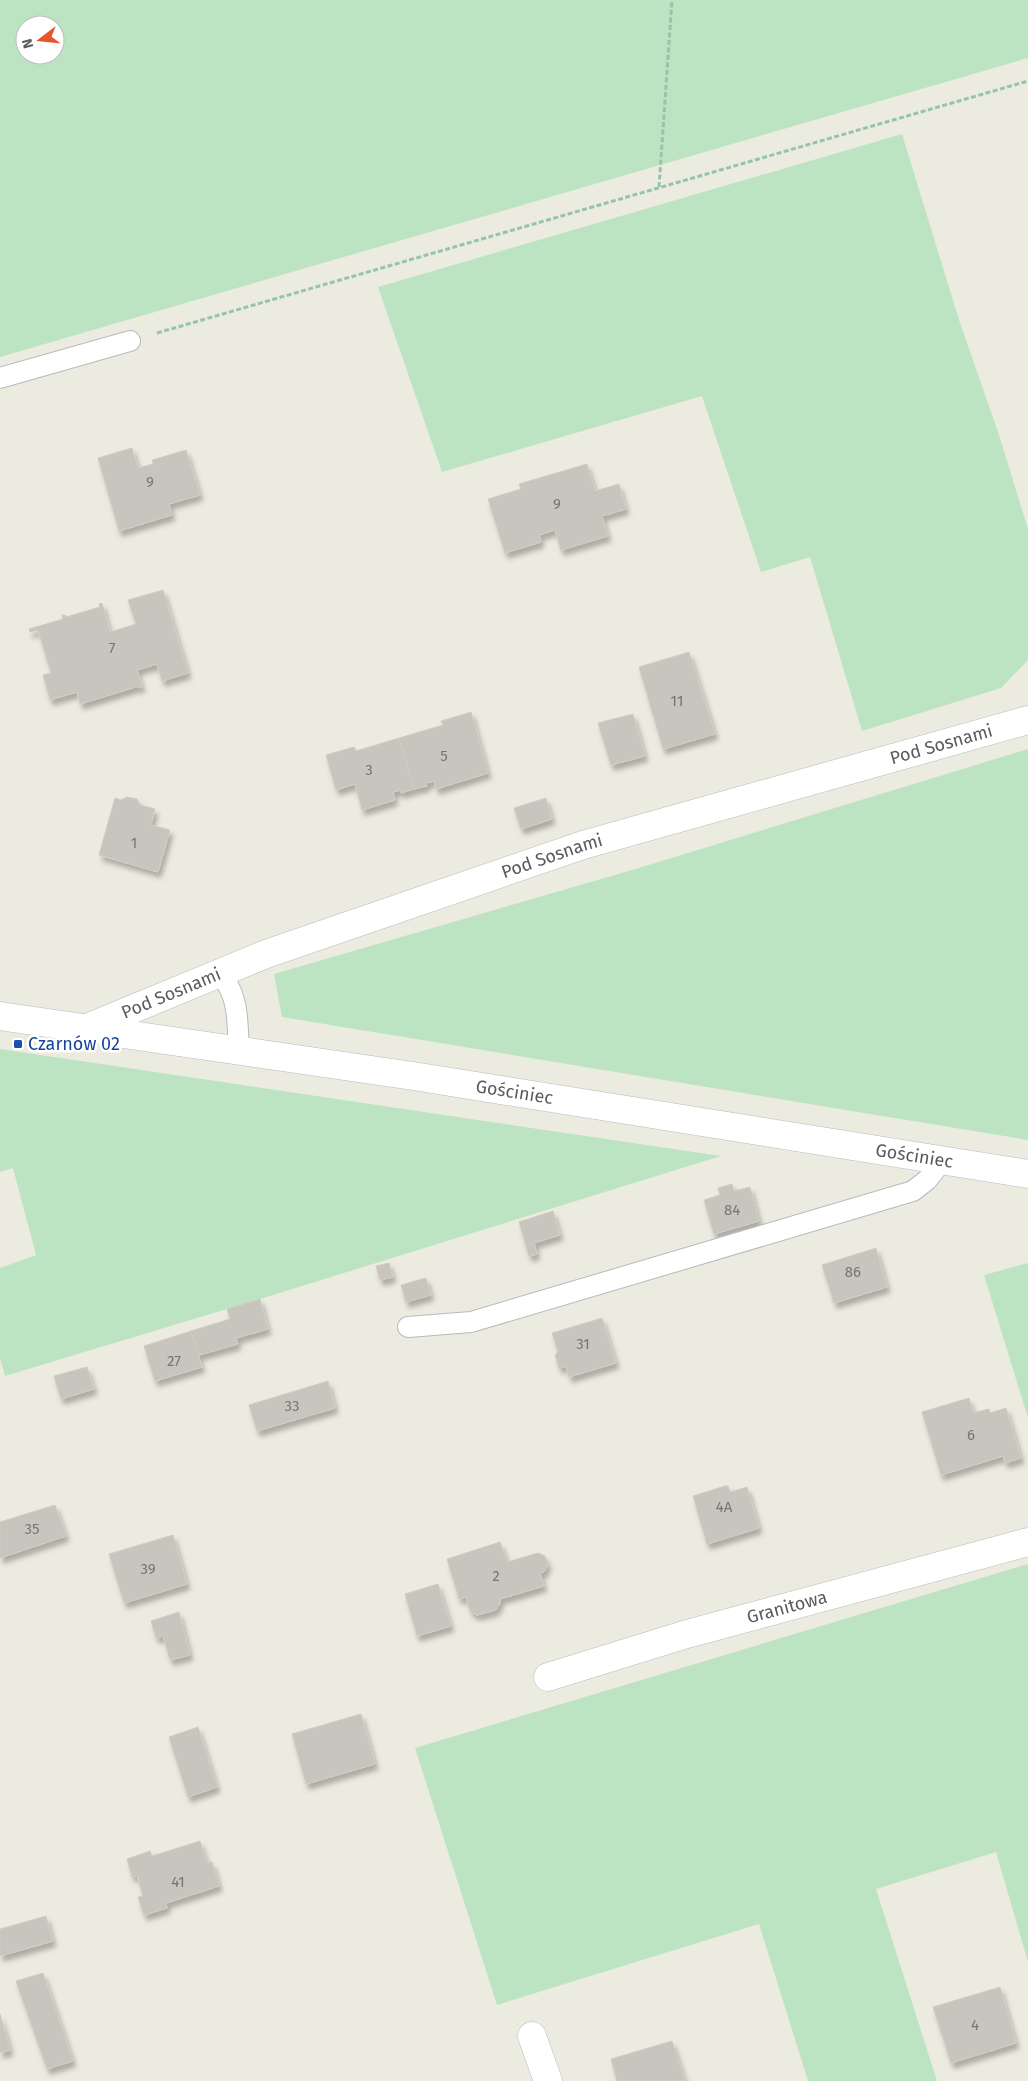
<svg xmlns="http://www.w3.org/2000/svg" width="1028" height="2081" font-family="'Fira Sans',sans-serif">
<defs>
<filter id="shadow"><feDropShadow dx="3" dy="5.5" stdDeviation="2.5" flood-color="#0004"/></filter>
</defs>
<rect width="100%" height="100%" fill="#ecebe0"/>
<!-- green -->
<path fill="#bce4c2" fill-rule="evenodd" d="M0 0H1028V58L0 357ZM25 25H55V55H25Z
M902 134 959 320 999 435 1028 529V660L1001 688 862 731 810 557 761 572 702 396 442 472 378 287Z
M1028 749V1140L282 1017 274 974 632 870Z
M0 1049 721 1156 260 1299 5 1376 0 1358V1268L36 1255 13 1168 0 1172Z
M1028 1263V1418L984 1275Z
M1028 1564V1962L996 1852 876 1889 937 2081H808L759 1924 497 2005 415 1748Z"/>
<!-- building -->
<path fill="#c7c5bd" stroke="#d0cdbf" filter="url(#shadow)" d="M132 448 138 468 153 464 152 460 186 450 200 495 169 504 172 515 119 531 98 458Z
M587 464 595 491 619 484 626 509 602 516 608 536 561 550 555 530 539 535 541 542 505 553 488 499 521 489 519 484Z
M163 590 188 673 162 681 157 664 137 670 142 687 139 688V686L80 704 77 692 50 700 43 675 51 673 38 630 30 632 29 629 63 619 62 615H65L66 617 100 607 99 604 102 603 110 632 136 624 128 600Z
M689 652 715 734 663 749 639 667Z
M471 712 488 773 436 789 434 781 426 783 427 786 414 789 399 738 443 725 441 721Z
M633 714 645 756 611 765 598 723Z
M399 738 414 789 401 793V790L393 792 395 800 362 810 355 784 336 790 326 755 354 747 356 751Z
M127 797 137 799 140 805 155 809 151 825 170 830 158 872 99 855 115 798 121 800Z
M546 798 552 819 521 829 514 808Z
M732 1184 734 1191 750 1187 759 1221 714 1234 704 1200 720 1195 718 1188Z
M553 1211 560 1235 534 1243 537 1254 529 1256 519 1222Z
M876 1248 887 1287 834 1303 822 1265Z
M389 1263 393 1277 380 1280 376 1266Z
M426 1278 431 1295 406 1302 401 1285Z
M260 1299 268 1329 236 1338 238 1344 199 1355 191 1331 230 1319 227 1309Z
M602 1318 616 1363 569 1377 566 1366 559 1368 555 1355 558 1352 552 1333Z
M191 1331 202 1367 155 1381 144 1346Z
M87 1367 94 1389 61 1399 54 1376Z
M328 1381 335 1408 257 1431 249 1405Z
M969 1398 973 1413 989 1409 990 1413 1006 1408 1021 1458 1005 1463 1003 1456 941 1475 922 1412Z
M725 1486H728L730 1492 747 1487 759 1528 707 1544 693 1496Z
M55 1505 66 1536 0 1558V1522Z
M173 1535 187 1584 124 1603 109 1554Z
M500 1542 507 1562 538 1553 545 1556 548 1565 544 1572 540 1573 544 1586 500 1599V1603L496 1610 477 1615 470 1611 466 1597 459 1599 447 1559Z
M438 1584 451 1626 417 1636 405 1594Z
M179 1612 190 1655 170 1660 163 1636 156 1638 151 1621Z
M361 1714 375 1764 306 1784 292 1734Z
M198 1727 217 1787 188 1797 169 1737Z
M200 1841 207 1863 212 1862 219 1886 166 1903 167 1908 144 1915 138 1897 143 1896 137 1875 132 1877 127 1859 150 1851 152 1856Z
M46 1916 53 1941 0 1956V1929Z
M43 1973 73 2061 47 2069 16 1981Z
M1000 1987 1016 2043 951 2063 933 2007Z
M0 2014 10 2050 0 2053Z
M672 2041 685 2081H617L611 2059Z"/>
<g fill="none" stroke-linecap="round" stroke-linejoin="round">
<defs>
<path id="service" d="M0 378 130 341
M218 973C240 993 237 1023 239 1051
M408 1327 471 1322 913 1191 927 1180 942 1161"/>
<g id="minor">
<path id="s1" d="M0 1016 413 1076 1028 1174"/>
<path id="s2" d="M87 1028 266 954 583 845 1028 720"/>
<path id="s3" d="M548 1677 687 1634 1028 1542"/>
<path d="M532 2036 548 2081"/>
</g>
</defs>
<!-- service casing -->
<use href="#service" stroke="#b8b9bf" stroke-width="22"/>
<!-- minor casing -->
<use href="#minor" stroke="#b8b9bf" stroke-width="29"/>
<!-- path -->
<path stroke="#96c4aa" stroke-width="3" stroke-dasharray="5 2.5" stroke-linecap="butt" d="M659 187 672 0
M157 333 1028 81"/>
<!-- service -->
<use href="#service" stroke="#fff" stroke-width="20"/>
<!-- minor -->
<use href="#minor" stroke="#fff" stroke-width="28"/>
</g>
<!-- markers -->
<rect fill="#1a4fb4" stroke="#fff" stroke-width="2" x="13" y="1039" width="10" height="10" rx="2.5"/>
<g text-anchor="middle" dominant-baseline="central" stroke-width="5" stroke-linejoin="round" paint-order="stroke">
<!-- number labels -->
<g font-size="15" fill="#747678">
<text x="150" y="482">9</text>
<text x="557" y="504">9</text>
<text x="112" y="648">7</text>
<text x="677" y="701">11</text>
<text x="444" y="756">5</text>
<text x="369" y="770">3</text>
<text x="134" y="843">1</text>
<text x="732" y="1210">84</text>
<text x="853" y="1272">86</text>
<text x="583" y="1344">31</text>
<text x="174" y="1361">27</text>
<text x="292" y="1406">33</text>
<text x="971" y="1435">6</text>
<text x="724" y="1507">4A</text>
<text x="32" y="1529">35</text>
<text x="148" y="1569">39</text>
<text x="496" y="1576">2</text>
<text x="178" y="1882">41</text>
<text x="975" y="2025">4</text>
</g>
<!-- street labels -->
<g font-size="18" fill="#595b61" stroke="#fff">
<text stroke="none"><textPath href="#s2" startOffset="901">Pod Sosnami</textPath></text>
<text stroke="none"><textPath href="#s2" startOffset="496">Pod Sosnami</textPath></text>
<text stroke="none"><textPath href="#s2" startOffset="91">Pod Sosnami</textPath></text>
<text stroke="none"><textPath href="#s1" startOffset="520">Gościniec</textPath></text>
<text stroke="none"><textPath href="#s1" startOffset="925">Gościniec</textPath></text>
<text stroke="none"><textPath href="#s3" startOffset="249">Granitowa</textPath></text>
</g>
<!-- transit labels -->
<g font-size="18" fill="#164399" stroke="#fff" text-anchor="start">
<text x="28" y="1044">Czarnów 02</text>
</g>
</g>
<!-- north arrow -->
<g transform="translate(40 40) rotate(254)"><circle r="24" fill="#ffffff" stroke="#bdbdc0"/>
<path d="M0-4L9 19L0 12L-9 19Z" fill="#e6562c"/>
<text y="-8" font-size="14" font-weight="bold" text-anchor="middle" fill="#595b61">N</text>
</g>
</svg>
